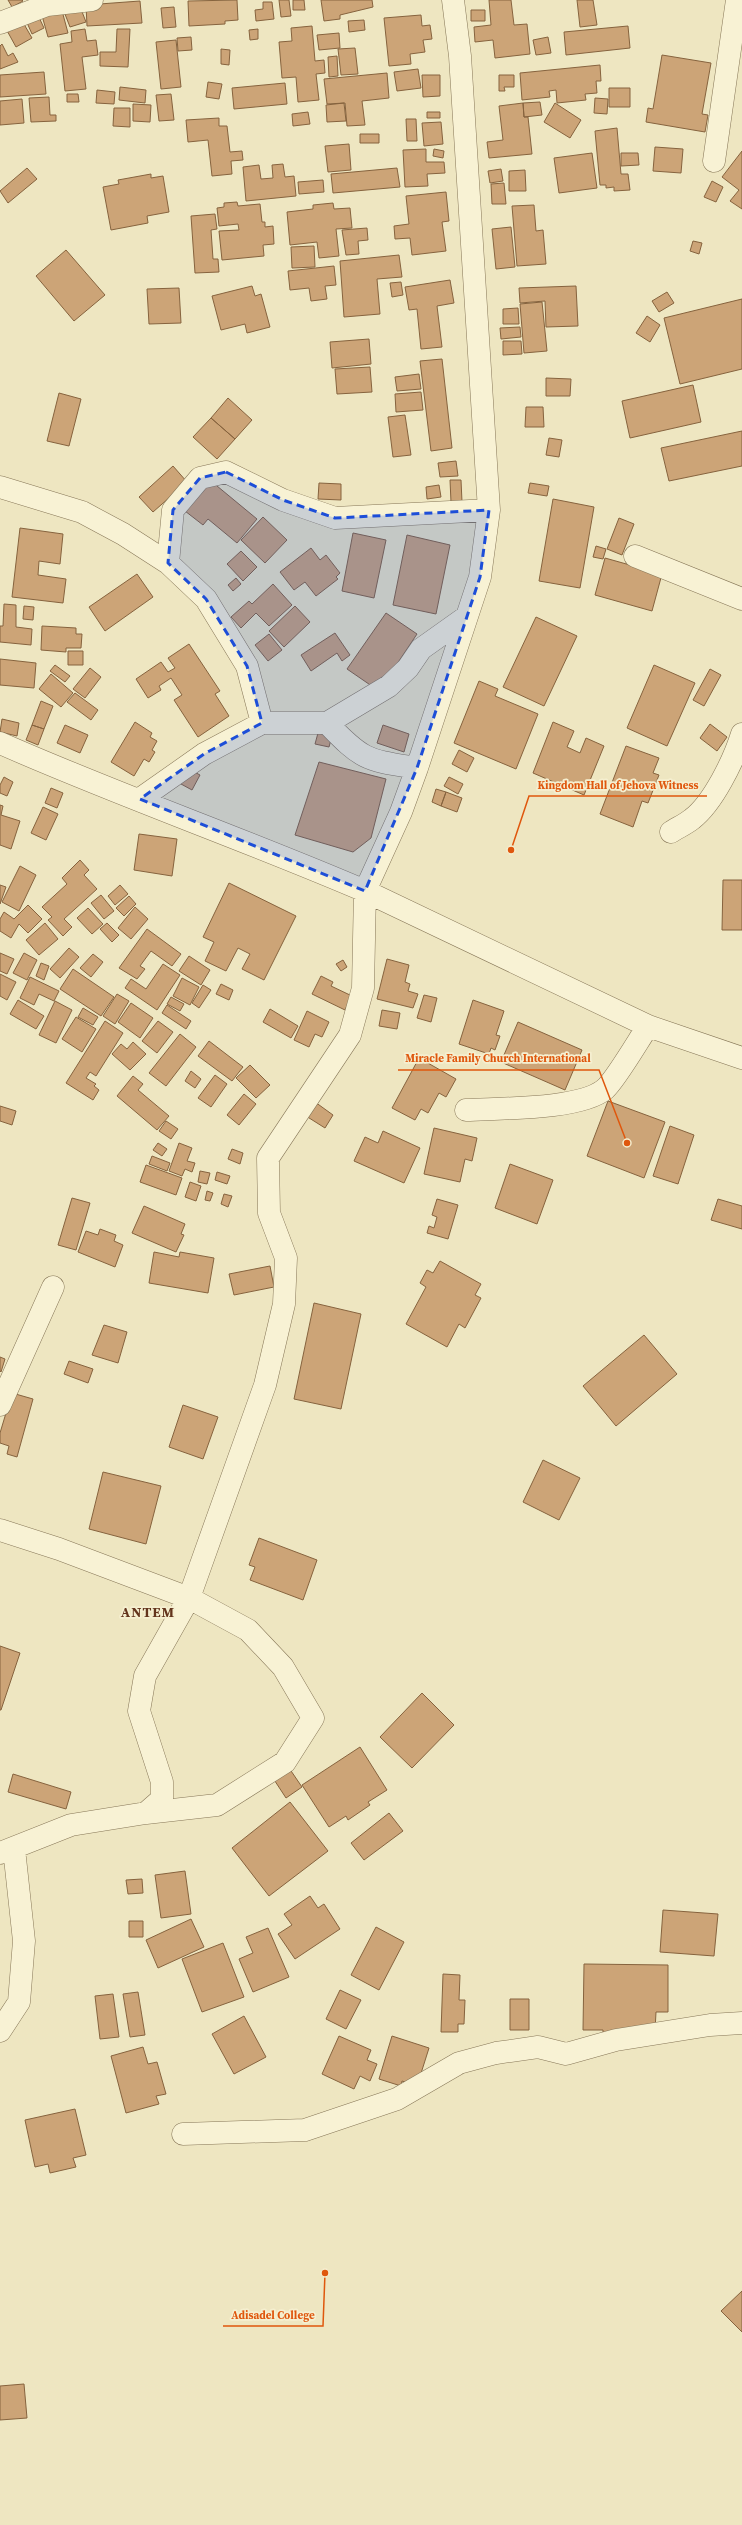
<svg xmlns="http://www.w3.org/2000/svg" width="742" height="2525" font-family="'Source Serif 4',serif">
<rect width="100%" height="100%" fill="#eee6c1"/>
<!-- building -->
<path fill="#cca477" stroke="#86633e" d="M8 0H22L23 1 12 7Z
M237 0 238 20 225 21V24L189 26 188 1Z
M279 0H289L291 16 281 17Z
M293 0H304L305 10H293Z
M321 0H372L373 7 340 15V19L324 21Z
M489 0H511L514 25 527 24 530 54 495 58 493 40 475 42 474 27 491 25Z
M577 0H593L597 25 580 27Z
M140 1 142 23 87 26 86 5Z
M263 2H272L274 19 256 21 255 10 263 9Z
M79 4 86 22 70 27 63 9Z
M61 7 68 33 48 37 41 12Z
M174 7 176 27 163 28 161 8Z
M471 10H485V21H471Z
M36 11 44 28 32 34 24 16Z
M421 15 422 26 430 25 432 39 423 40 425 52 410 54 411 64 389 66 384 18Z
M21 19 32 38 16 47 5 27Z
M364 20 365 30 349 32 348 21Z
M312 26 315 61 324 60 325 73 316 74 319 100 298 102 296 77 282 78 279 42 292 41 291 28Z
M628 26 630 48 566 55 564 32Z
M85 29 87 41 96 40 98 55 82 57 86 89 65 91 60 44 72 42 71 31Z
M117 29H130L128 67 100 66V52H116Z
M258 29V39L250 40 249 30Z
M339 33 340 48 319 50 317 35Z
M191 37 192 50 178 51 177 38Z
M548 37 551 53 536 55 533 40Z
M176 40 181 87 161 89 156 42Z
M2 44 8 56 13 53 18 62 0 69V46Z
M355 48 358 74 341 75 338 49Z
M221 49 230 50 229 65 221 64Z
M662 55 711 63 702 114 708 115 705 132 646 122 648 108 653 109Z
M337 56 338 76 329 77 328 57Z
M600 65 601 81H596L597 93 585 94 586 100 557 103 556 90 549 91 550 97 522 100 520 73Z
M418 69 421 88 397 91 394 72Z
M44 72 46 94 0 97V75Z
M387 73 389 98 362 101 365 125 347 126 345 103 327 104 324 79Z
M422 75H440V96L423 97Z
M499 75H514V87H504L505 91H499Z
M208 82 222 84 219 99 206 97Z
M285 83 287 104 234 109 232 88Z
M120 87 146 90 145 103 119 100Z
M609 88H630V107H609Z
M97 90 115 92 114 104 96 103Z
M67 94H78L79 102H67Z
M171 94 174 120 159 121 156 95Z
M49 97 50 115H56V121L31 122 29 98Z
M595 98 608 99 607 114 594 113Z
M22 99 24 123 0 125V101Z
M540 102 542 115 524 117 523 103Z
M344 103 346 121 327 122 326 105Z
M523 103 524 117H528L532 154 489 158 487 142 503 140 499 106Z
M555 103 581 120 570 138 544 122Z
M133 104 151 105 150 122 133 121Z
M114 108H130V127L113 126Z
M308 112 310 124 293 126 292 114Z
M427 112H440V118H427Z
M219 118V126H227L230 152 242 151 243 160 231 161 232 174 212 176 208 140 188 142 186 120Z
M406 119H416L417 141H407Z
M441 122 443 144 424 146 422 123Z
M617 128 621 174H628L630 190 614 191V187L606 188V185H600L595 131Z
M360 134H379V143H360Z
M349 144 351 170 328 172 325 146Z
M655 147 683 149 681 173 653 171Z
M426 149V162H444L445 173 427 174 428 186 405 187 403 150Z
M434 149 444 151 443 158 433 156Z
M742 151V209L730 201 739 190 722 177Z
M592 153 597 188 559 193 554 158Z
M621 153H638L639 165 621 166Z
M283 164 285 177 294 176 296 196 246 201 243 167 259 165 261 179 273 178 272 165Z
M27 168 37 179 8 203 0 191Z
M397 168 400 187 333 193 331 174Z
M501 169 503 181 490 183 488 171Z
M525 170 526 191H509V171Z
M151 174V178L163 176 169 212 147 216 148 223 111 230 103 187 119 184 118 180Z
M323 180 324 192 299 194 298 182Z
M712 181 723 187 716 202 704 197Z
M504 183 506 204H492L491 184Z
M446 192 449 221 442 222 446 251 412 255 410 238 395 239 394 226 409 224 406 196Z
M237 202 238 206 260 204 262 222H265V227L273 226 274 244 263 245 264 256 222 260 219 231 239 230 238 224 219 226 217 208 224 207V203Z
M333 203 334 209 350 208 352 228 336 229 339 256 319 258 317 242 290 245 287 212 313 209V205Z
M534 205 536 231 543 230 546 264 517 266 512 206Z
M215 214 217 229 211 230 213 259H218L219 272 195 273 191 216Z
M511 227 515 267 496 269 492 229Z
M367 228 368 240 358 241 359 254 346 255 342 230Z
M693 241 702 243 699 254 690 251Z
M314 246 315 267 292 268 291 247Z
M66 250 105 295 74 321 36 276Z
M399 255 402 277 377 279 380 314 344 317 340 261Z
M334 266 336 285 325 286 327 299 311 301 309 288 290 290 288 271Z
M450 280 454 303 437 306 442 347 421 349 417 309 409 310 405 287Z
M401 282 403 295 392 297 390 283Z
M252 286 255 296 261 294 270 327 247 333 245 324 221 330 212 296Z
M576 286 578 326 546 327 545 301 520 303 519 288Z
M179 288 181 323 149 324 147 289Z
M667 292 674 303 659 312 652 301Z
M742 299V369L680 384 664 318Z
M542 302 547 351 524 353 520 304Z
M518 308 519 324H503V309Z
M647 316 660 325 650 342 636 333Z
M520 327 521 337 501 339 500 328Z
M369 339 371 364 332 368 330 342Z
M503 341H521L522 354 503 355Z
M442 359 452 448 431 451 420 361Z
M370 367 372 392 337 394 335 369Z
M419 374 421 389 397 391 395 377Z
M546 378 571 379 570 396H546Z
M693 385 701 422 630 438 622 401Z
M421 392 423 410 396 412 395 394Z
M59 393 81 399 69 446 47 441Z
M228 398 252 420 235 439 211 418Z
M526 407H543L544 427H525Z
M405 415 411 455 393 457 388 417Z
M211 418 235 439 217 459 193 437Z
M742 431V466L669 481 661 448Z
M549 438 562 440 559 457 546 455Z
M456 461 458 476 440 477 438 463Z
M173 466 187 482 153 512 139 497Z
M450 480H461L462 502H451Z
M211 481 257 519 237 543 208 519 203 525 185 511Z
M319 483 341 484V500L318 499Z
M530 483 549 486 547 496 528 493Z
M439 485 441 497 427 499 426 487Z
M553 499 594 507 580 588 539 581Z
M263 517 287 540 265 563 241 540Z
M619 518 634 524 622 555 607 549Z
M20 528 63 534 60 564 39 561 38 575 66 579 63 603 12 597Z
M353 533 386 540 374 598 342 591Z
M407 535 450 545 436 614 393 605Z
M596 546 606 549 603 559 593 557Z
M311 548 320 560 326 555 340 573 336 577 338 579 316 596 305 582 294 590 280 572Z
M241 551 257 567 243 581 227 564Z
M605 558 662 574 652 611 595 595Z
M137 574 153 597 105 631 89 607Z
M236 578 241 584 233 591 228 585Z
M273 584 292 605 269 626 256 613 241 628 231 617 249 601 252 604Z
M4 604 16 605V627L32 629 31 645 0 642V626H3Z
M24 606 34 607 33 620 23 619Z
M295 606 310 622 284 647 269 631Z
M386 613 417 634 379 691 347 669Z
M536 617 577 636 544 706 503 687Z
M42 626 76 628V634H82L81 648H66V652L41 650Z
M335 633 350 655 342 661 337 653 311 671 301 655Z
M269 634 282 650 268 661 255 645Z
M189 644 220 691 215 694 229 716 198 737 174 700 182 695 171 678 159 686 161 690 148 698 136 679 161 662 168 672 175 668 168 658Z
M68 651H83V665H68Z
M0 659 36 663 34 688 0 685Z
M55 665 70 676 65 682 50 671Z
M654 665 695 683 667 746 627 728Z
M90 668 101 677 85 698 73 689Z
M710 669 721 675 704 706 693 700Z
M51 674 73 693 61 707 39 689Z
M479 681 498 689 495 696 538 714 516 769 454 743Z
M75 693 98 710 91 720 67 702Z
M41 701 53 706 44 729 32 725Z
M2 719 19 723 17 736 0 732Z
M135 722 152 733 150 737 157 741 152 750 155 752 149 762 144 759 134 776 111 762Z
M553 722 574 731 567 747 580 753 586 738 604 746 584 795 533 773Z
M710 724 727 737 717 751 700 738Z
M32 725 44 729 38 745 26 740Z
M65 725 88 735 80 753 57 743Z
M383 725 409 734 404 752 377 743Z
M318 733 332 736 329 747 315 744Z
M626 746 659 758 653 773 659 775 648 803 642 801 633 827 600 814Z
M459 750 474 758 467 772 452 764Z
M319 762 386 779 371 838 353 852 295 835Z
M189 769 200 775 192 790 181 784Z
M4 777 13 782 7 796 0 793V785Z
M449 777 463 784 458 794 444 786Z
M51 788 63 793 57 808 45 803Z
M436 789 446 792 441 806 432 802Z
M446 792 462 798 457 812 441 806Z
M0 805 3 806 1 815 20 821 11 849 0 845Z
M43 807 58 814 46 840 31 833Z
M139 834 177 839 172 876 134 870Z
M80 860 89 870 84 875 97 889 64 919 72 927 63 936 48 920 52 917 42 907 67 884 62 878Z
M20 866 36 875 19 911 2 902Z
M723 880H742V930H722Z
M229 883 296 916 264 980 242 969 250 954 238 948 226 971 205 961 214 942 203 937Z
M0 885 6 887 0 904Z
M120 885 128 894 115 905 108 896Z
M101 895 114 911 104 919 91 903Z
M129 896 136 904 124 916 116 908Z
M28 905 42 919 28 933 19 924 11 938 0 931V919L4 912 14 919Z
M135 907 148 919 131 939 118 928Z
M88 908 103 924 92 934 77 918Z
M45 923 58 939 39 955 26 940Z
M107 923 119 935 112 942 100 929Z
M147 929 181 954 172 966 151 951 140 966 145 969 137 979 119 968Z
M69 948 79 957 60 978 50 969Z
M0 953 14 959 7 974 0 971Z
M24 953 37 960 27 980 13 973Z
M93 954 103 962 91 977 80 968Z
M189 956 210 970 201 985 179 971Z
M387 959 409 965 405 982 410 984 408 991 418 994 413 1008 377 999Z
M343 960 347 967 341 971 336 964Z
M41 963 49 966 44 980 36 976Z
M163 964 180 975 157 1010 125 988 131 979 146 989Z
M73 969 114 997 101 1016 60 989Z
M0 974 16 982 7 1000 0 996Z
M321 976 333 982 331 986 352 996 345 1010 312 994Z
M30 977 59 991 54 1001 39 994 34 1005 20 998Z
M182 978 199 987 190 1005 173 996Z
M221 984 233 990 229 1000 216 994Z
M203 985 211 990 199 1008 192 1003Z
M117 994 129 1001 115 1024 103 1016Z
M424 995 437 998 431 1022 417 1018Z
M171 997 184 1004 180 1011 167 1004Z
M18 1000 44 1016 36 1029 10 1014Z
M473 1000 504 1011 496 1035 500 1036 495 1050 491 1048 489 1054 459 1044Z
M55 1001 72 1010 56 1043 39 1035Z
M131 1003 153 1018 140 1038 118 1022Z
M167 1005 191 1021 186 1029 162 1013Z
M83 1008 98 1017 93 1025 78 1017Z
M270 1009 298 1026 291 1038 263 1022Z
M382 1010 400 1013 397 1029 379 1026Z
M307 1011 329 1022 322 1037 315 1034 309 1047 294 1040Z
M76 1017 96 1029 82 1052 62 1039Z
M105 1021 123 1033 96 1076 90 1072 86 1078 96 1084 94 1086 99 1090 93 1100 66 1083Z
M158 1021 173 1032 157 1053 142 1041Z
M518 1022 582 1050 565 1090 501 1062Z
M180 1034 196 1047 166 1086 149 1073Z
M209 1041 243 1067 232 1081 198 1056Z
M133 1042 146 1054 130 1070 112 1054 121 1044 127 1049Z
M419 1058 456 1079 446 1097 439 1093 428 1113 421 1109 415 1120 392 1108Z
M250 1065 270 1085 256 1098 236 1078Z
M191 1071 201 1079 195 1088 185 1081Z
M215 1075 227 1084 211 1107 198 1098Z
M133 1076 143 1084 138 1090 169 1116 157 1130 117 1096Z
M244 1094 256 1104 239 1125 227 1115Z
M608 1101 665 1122 644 1178 587 1156Z
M315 1102 333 1115 325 1128 306 1116Z
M0 1106 16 1111 12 1125 0 1121Z
M166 1121 178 1129 171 1139 159 1131Z
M670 1126 694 1135 678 1184 653 1176Z
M434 1128 477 1138 472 1161 465 1159 460 1182 424 1174Z
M383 1131 420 1148 404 1183 354 1161 365 1137 378 1143Z
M158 1143 167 1149 162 1156 153 1150Z
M179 1143 192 1148 187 1161 195 1163 192 1172 185 1169 182 1176 169 1171Z
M232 1149 243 1153 240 1164 228 1159Z
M152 1156 170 1163 167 1171 149 1164Z
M510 1164 553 1180 537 1224 495 1208Z
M146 1165 182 1178 176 1195 140 1182Z
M200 1171 210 1173 207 1184 198 1182Z
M217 1172 230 1176 227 1184 215 1180Z
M190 1182 201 1186 196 1201 185 1197Z
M207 1191 213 1193 210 1201 205 1200Z
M224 1194 232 1196 228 1207 221 1204Z
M72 1198 90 1203 76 1250 58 1245Z
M437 1199 458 1205 448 1239 427 1233 429 1226 434 1228 437 1217 432 1215Z
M718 1199 742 1206V1229L711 1220Z
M144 1206 185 1224 181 1234 184 1235 176 1252 132 1233Z
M100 1229 116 1235 114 1241 123 1245 115 1267 78 1252 86 1231 98 1235Z
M154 1252 179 1257 180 1252 214 1258 208 1293 149 1283Z
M440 1261 481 1284 475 1295 481 1298 465 1328 459 1324 447 1347 406 1324 426 1287 420 1283 427 1270 433 1273Z
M270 1266 274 1287 234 1295 229 1274Z
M314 1303 361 1314 341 1409 294 1399Z
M104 1325 127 1332 118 1363 92 1355Z
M644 1335 677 1374 616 1426 583 1386Z
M0 1357 5 1359 1 1372 0 1371Z
M69 1361 93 1369 88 1383 64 1374Z
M12 1393 33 1399 17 1457 7 1454 9 1446 0 1443V1433Z
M183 1405 218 1417 203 1459 169 1447Z
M543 1460 580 1478 559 1520 523 1502Z
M103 1472 161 1486 146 1544 89 1529Z
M259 1538 317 1560 303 1600 250 1580 255 1567 249 1565Z
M0 1646 20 1653 1 1710H0Z
M422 1693 454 1725 412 1768 380 1737Z
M360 1747 387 1790 368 1802 370 1805 348 1820 346 1816 329 1827 302 1785Z
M287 1765 302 1787 286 1798 271 1775Z
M13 1774 71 1792 66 1809 8 1792Z
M290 1802 328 1851 269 1896 232 1848Z
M389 1813 403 1831 364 1860 351 1843Z
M185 1871 191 1914 161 1918 155 1875Z
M142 1879 143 1893 128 1894 126 1880Z
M310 1896 318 1908 324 1904 340 1929 295 1959 278 1934 292 1925 284 1914Z
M663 1910 718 1914 714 1956 660 1952Z
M191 1919 204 1947 158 1968 146 1940Z
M129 1921H143V1937H129Z
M376 1927 404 1942 379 1990 351 1975Z
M268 1928 289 1977 253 1992 239 1959 253 1953 246 1937Z
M223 1943 244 1997 202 2012 182 1959Z
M584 1964 668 1965V2012H656L655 2031 603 2035V2030H583Z
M443 1974 460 1975 459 2000H465L464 2024H458V2032H441Z
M340 1990 361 2000 346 2029 326 2019Z
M138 1992 145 2035 130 2037 123 1994Z
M113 1994 119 2037 100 2039 95 1996Z
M510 1999H529V2030H510Z
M244 2016 266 2057 234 2074 212 2034Z
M339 2036 371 2050 367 2060 377 2064 370 2081 360 2076 354 2089 322 2074Z
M392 2036 429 2048 417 2086 402 2081 401 2086 379 2079Z
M143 2047 148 2064 157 2062 166 2094 156 2096 159 2104 126 2113 111 2056Z
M75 2109 86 2155 73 2158 76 2167 50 2173 48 2164 35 2167 25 2120Z
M742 2291V2332L721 2311Z
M24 2384 27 2418 0 2420V2386Z"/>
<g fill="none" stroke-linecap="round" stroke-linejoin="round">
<defs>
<path id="minor" d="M0 23 47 5 92 0
M714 161 737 0
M0 487 82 512 123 534 168 563 206 599 247 666 262 723
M635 556 742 599
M168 563 173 510 200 478 226 472 283 500 335 518 489 510
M327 723 389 686 408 668 421 649 466 617
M0 743C120 796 244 839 365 891L401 812 417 768 480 577 489 510 460 56 453 0
M140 799 204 754 262 723H327C363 761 367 760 417 768
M671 832C677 828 686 824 692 819 713 803 734 760 742 734
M466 1110C499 1108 580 1110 605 1089 616 1079 638 1041 648 1026
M0 1405 53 1287
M0 1530 59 1549 189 1598 248 1630 283 1667 313 1718 285 1762 217 1805 146 1813
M0 1853 71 1825 146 1813 162 1799V1782L139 1711 145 1676 189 1598 265 1385 284 1304 286 1258 269 1213 268 1158 350 1035 363 988 365 891 648 1026 742 1058
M0 2031 19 2002 24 1941 14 1849
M183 2134 305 2130 397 2099 459 2063 496 2053 538 2047 566 2054 616 2040 710 2025 742 2023"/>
</defs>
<!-- minor casing -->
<use href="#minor" stroke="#877758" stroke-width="23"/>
<!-- minor -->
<use href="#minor" stroke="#f8f2d4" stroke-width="22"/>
</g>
<!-- marked area -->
<path fill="#1d4ed8" fill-opacity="0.2" stroke="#1d4ed8" stroke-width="3" stroke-dasharray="8 5" stroke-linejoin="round" d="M226 472 283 500 335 518 489 510 480 577 417 768 365 891 140 799 204 754 262 723 247 666 206 599 168 563 173 510 200 478Z"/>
<g text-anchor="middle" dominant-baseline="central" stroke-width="3.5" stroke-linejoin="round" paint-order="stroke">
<!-- district labels -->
<g font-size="14" font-weight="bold" letter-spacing="1" fill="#63341c" stroke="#f5efd0">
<text x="148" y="1612">ANTEM</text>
</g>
</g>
<!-- callouts -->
<path fill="none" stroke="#df570d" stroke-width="1.5" d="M511 850L529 796H707M627 1143L599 1070H398M325 2273L323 2326H223"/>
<g fill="#df570d" stroke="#f5efd0" stroke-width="1.5">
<circle cx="511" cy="850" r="4"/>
<circle cx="627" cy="1143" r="4"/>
<circle cx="325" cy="2273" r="4"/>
</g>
<g font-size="11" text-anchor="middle" font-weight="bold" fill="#df570d" stroke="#f5efd0" stroke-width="3.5" stroke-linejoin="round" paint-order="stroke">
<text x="618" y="789">Kingdom Hall of Jehova Witness</text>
<text x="498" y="1062">Miracle Family Church International</text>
<text x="273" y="2319">Adisadel College</text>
</g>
</svg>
